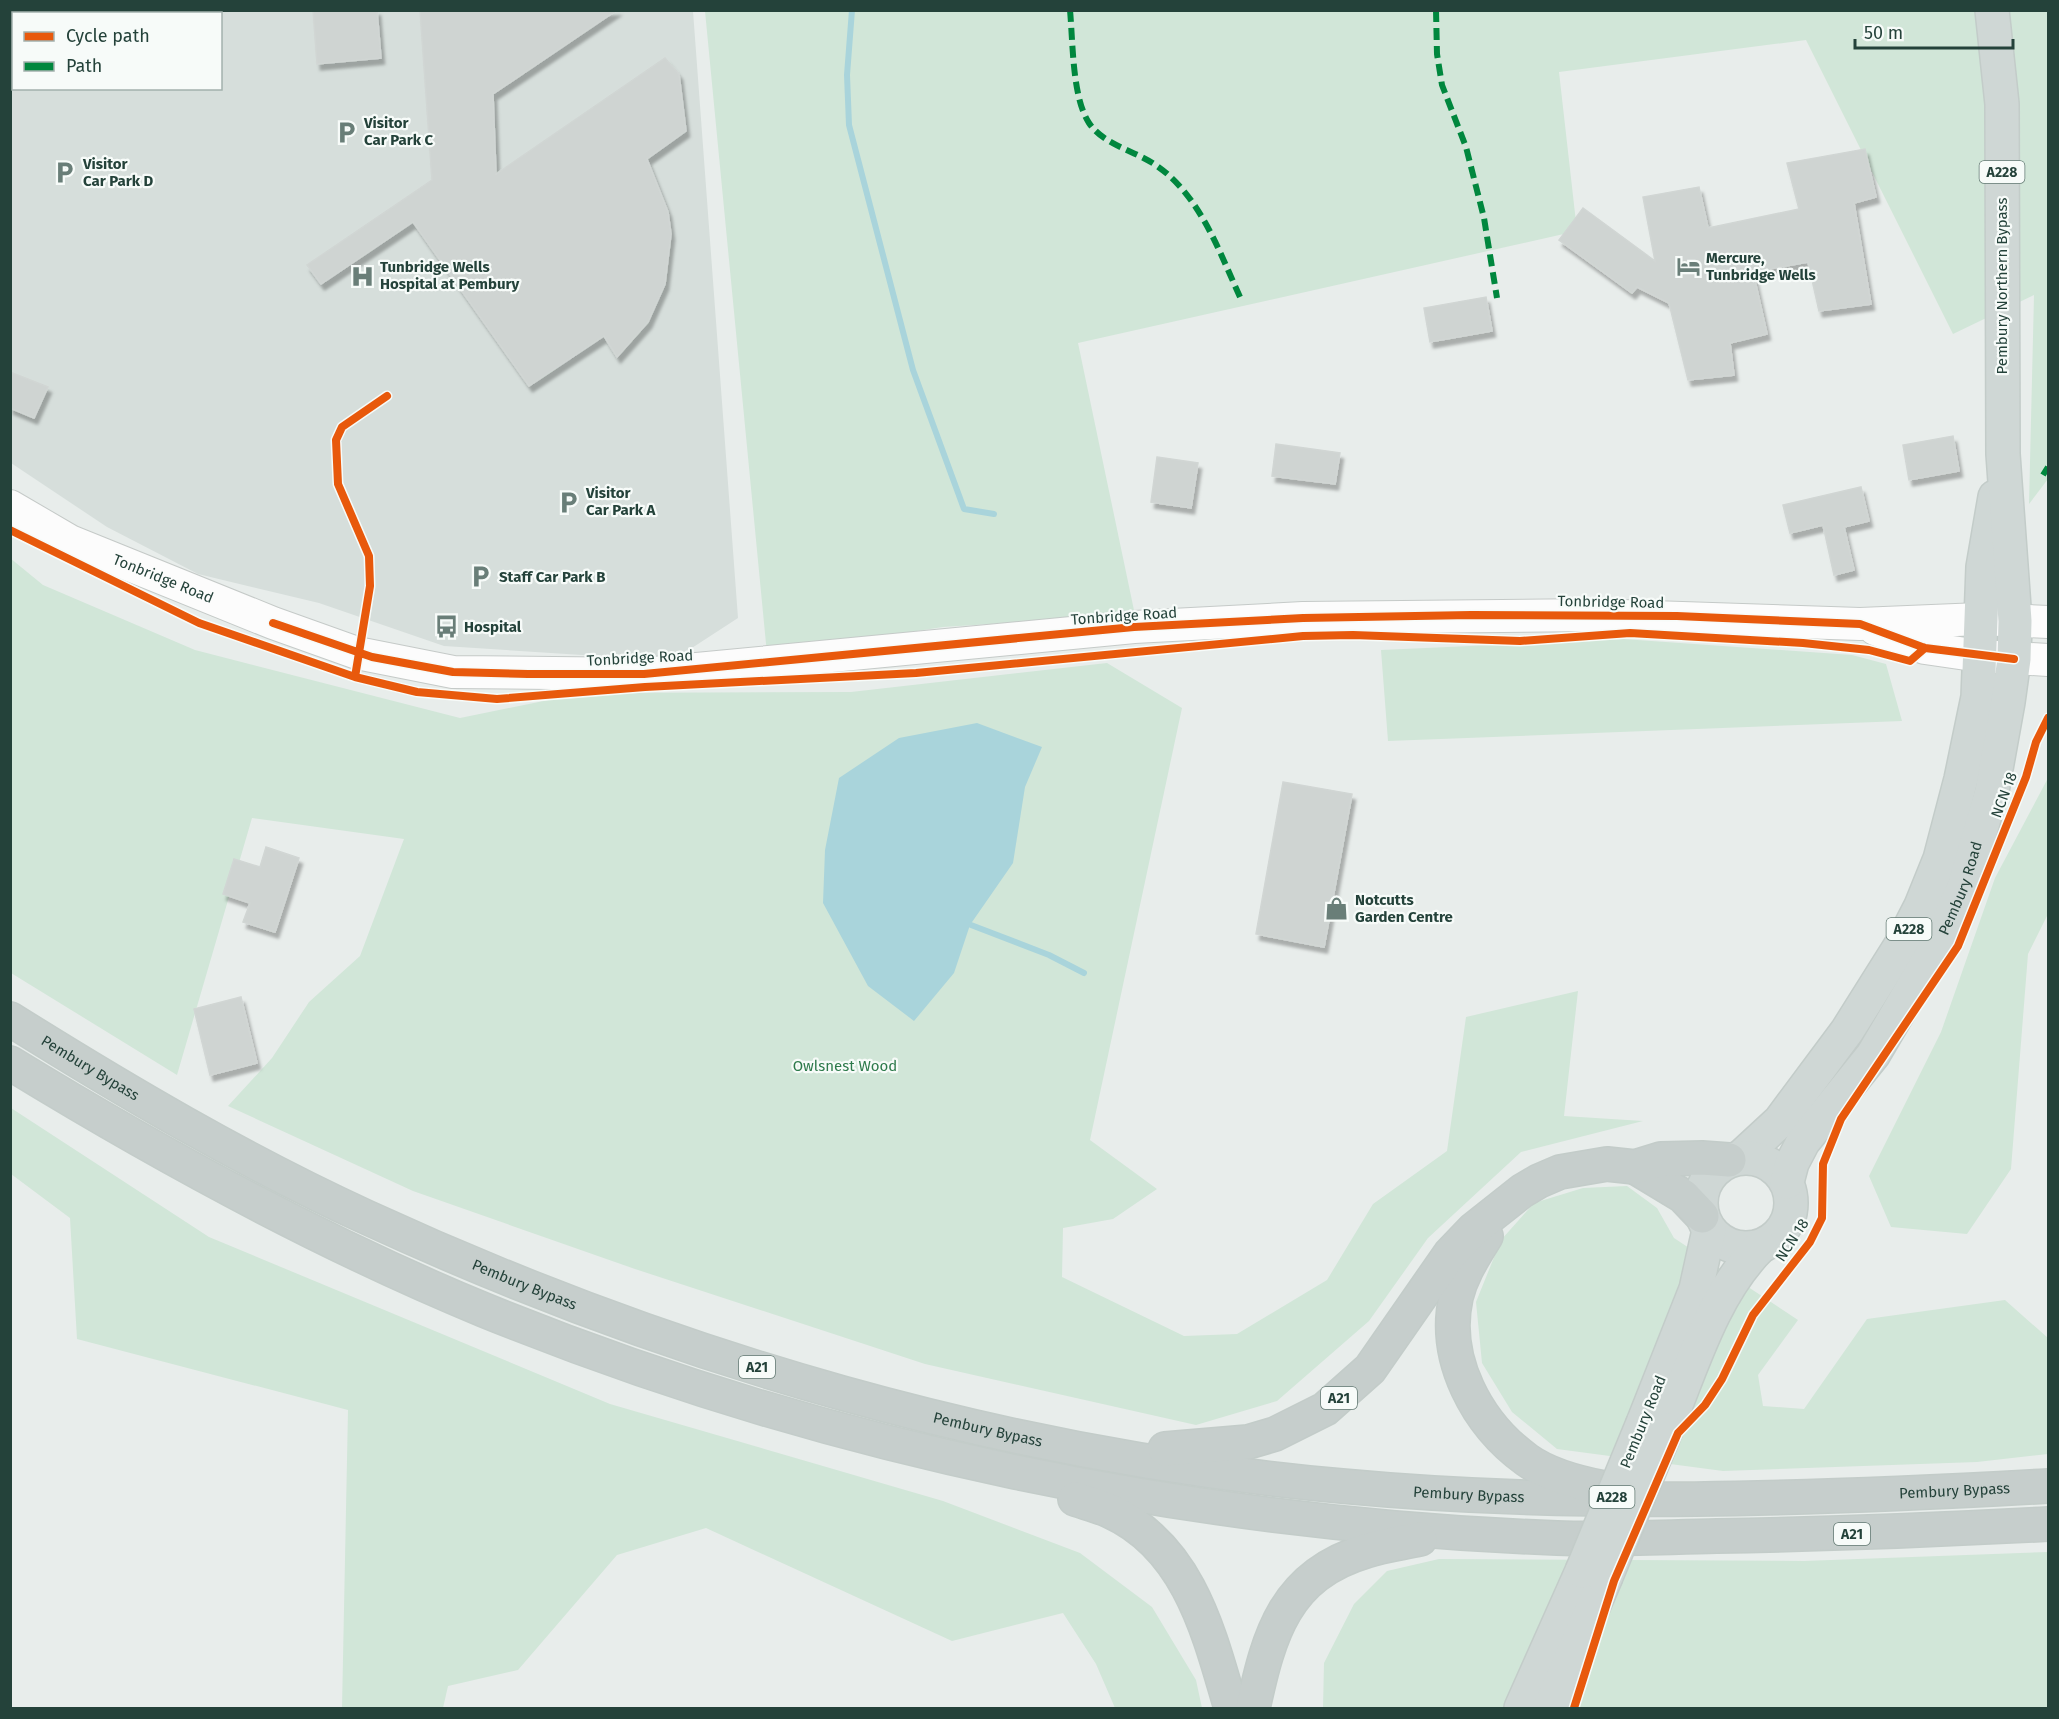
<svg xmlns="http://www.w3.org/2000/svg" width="2059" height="1719" font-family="'Fira Sans',sans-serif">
<defs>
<filter id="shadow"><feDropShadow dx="3.5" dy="6" stdDeviation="1.5" flood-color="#0004"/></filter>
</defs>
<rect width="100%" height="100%" fill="#e8edeb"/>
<!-- built -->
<path fill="#d6dedb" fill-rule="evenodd" d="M10 11H693L738 618 678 657 582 655 444 646 319 603 198 574 107 527 11 463ZM14 14H220V88H14Z"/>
<!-- green -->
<path fill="#d1e6d8" d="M705 11H2048V479L2029 504 2034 295 1953 334 1806 40 1559 72 1577 231 1078 343 1135 615 943 627 767 654Z
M10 558 43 585 195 650 460 718 583 693 851 692 1107 663 1182 708 1090 1140 1157 1189 1113 1219 1063 1228 1062 1277 1184 1336 1237 1334 1327 1280 1373 1204 1447 1151 1466 1017 1578 991 1564 1116 1643 1121 1521 1152 1428 1238 1369 1321 1277 1401 1196 1425 925 1364 635 1269 413 1191 228 1106 272 1058 309 1002 360 956 404 839 252 818 177 1075 11 973Z
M1623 639 1852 655 1886 664 1902 721 1388 741 1381 650Z
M2048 778V914L2028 954 2011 1169 1967 1234 1891 1227 1869 1176 1941 1032 1995 878Z
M11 1108 209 1237 610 1404 943 1501 1080 1553 1152 1607 1196 1680 1202 1708H1115L1096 1664 1063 1613 952 1641 706 1528 617 1555 518 1670 448 1686 443 1708H342L348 1410 77 1339 70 1218 11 1174Z
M1627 1186 1657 1208 1674 1238 1798 1320 1758 1375 1763 1406 1804 1409 1867 1319 2005 1300 2048 1338V1454L1977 1462 1723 1471 1557 1449 1512 1412 1482 1363 1476 1302 1501 1240 1534 1203 1583 1188Z
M2048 1552V1708H1323L1324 1663 1354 1604 1387 1571 1439 1559 1804 1561Z"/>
<!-- water -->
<path fill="#a9d4db" d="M977 723 1042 747 1025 787 1013 863 970 925 954 973 914 1021 868 986 823 903 825 850 839 778 899 738Z"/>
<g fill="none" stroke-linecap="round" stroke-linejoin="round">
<!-- stream -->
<path stroke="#a9d4db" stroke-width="6" d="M852 10 847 75 849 125 913 370 964 509 994 514
M971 925 1049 955 1084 973"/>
</g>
<!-- building -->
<path fill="#cfd4d2" stroke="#d1d6d4" stroke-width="1.5" filter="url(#shadow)" d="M313 10H377L381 58 317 64Z
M420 10H617L493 94 496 174 665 58 679 74 686 131 647 159 668 212 671 234 665 284 648 322 617 357 604 336 529 386 413 222 321 284 307 265 432 180Z
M1865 149 1876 197 1854 203 1871 304 1819 311 1808 262 1753 272 1767 334 1730 343 1734 375 1688 380 1669 303 1637 287 1632 293 1559 240 1583 208 1655 261 1643 197 1699 187 1708 228 1799 209 1787 163Z
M1486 297 1492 331 1430 342 1424 308Z
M10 372 48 387 34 418 10 408Z
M1953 436 1959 471 1909 480 1903 445Z
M1276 444 1340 453 1335 484 1272 476Z
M1157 457 1198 463 1191 508 1151 502Z
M1861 487 1869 521 1844 527 1854 570 1834 575 1823 525 1790 533 1783 505Z
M1283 782 1352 794 1324 947 1256 934Z
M266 847 299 858 275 932 243 922 250 903 223 894 234 859 260 867Z
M241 997 257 1063 210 1075 194 1009Z"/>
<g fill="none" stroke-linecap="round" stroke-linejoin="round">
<defs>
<g id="tertiary">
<path id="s1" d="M10 506 70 541 273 623 357 653 453 672 644 674 1134 627 1303 618 1592 615 1860 624 1980 619 2048 622"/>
<path d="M1875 629 1925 648 1980 656 2048 660"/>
</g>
<g id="primary">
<path d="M1741 1157 1780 1121 1847 1031 1901 945 1921 906 1940 859 1961 779 1978 697 1983 567 1995 497"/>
<circle cx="1746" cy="1203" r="45"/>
<path id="s2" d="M1787 1182 1792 1163 1803 1142 1873 1055 1939 943 1964 887 1992 791 2008 702 2014 659 2015 621 2003 454 2002 104 1992 10"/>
<path d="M1643 1423 1696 1289 1709 1230"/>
<path d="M1666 1430C1691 1369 1713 1293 1760 1247"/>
<path d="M1521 1708 1582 1571"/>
<path d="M1550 1708 1605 1579"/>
</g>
<g id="trunk">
<path id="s3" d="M10 1019C125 1091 242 1160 366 1217 672 1358 1005 1456 1342 1486 1577 1508 1813 1499 2048 1486"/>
<path d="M10 1063C162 1156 319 1242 484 1310 825 1449 1189 1524 1557 1538 1610 1540 1664 1537 1717 1536 1828 1534 1938 1530 2048 1524"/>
<path d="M1635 1167 1683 1196 1702 1216"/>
<path d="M1486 1236C1474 1256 1462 1273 1456 1297 1442 1359 1477 1424 1527 1460 1548 1475 1578 1483 1604 1488"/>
<path d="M1165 1449 1248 1442 1275 1434 1325 1409 1370 1369 1450 1254 1474 1229 1522 1191 1539 1181 1560 1172 1607 1164 1635 1167 1661 1159 1702 1158 1729 1160"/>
<path d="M1075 1499C1087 1503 1099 1506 1110 1511 1189 1547 1209 1633 1231 1708"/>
<path d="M1253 1708C1269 1634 1285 1575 1366 1551 1384 1545 1402 1543 1420 1539"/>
</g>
</defs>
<!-- tertiary casing -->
<use href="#tertiary" stroke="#c5cac8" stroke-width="34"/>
<!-- primary casing -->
<use href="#primary" stroke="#c3ccc9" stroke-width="36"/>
<!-- trunk casing -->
<use href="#trunk" stroke="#c3ccc9" stroke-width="36"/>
<!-- tertiary -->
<use href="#tertiary" stroke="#fcfcfc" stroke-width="32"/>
<!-- primary -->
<use href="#primary" stroke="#cfd7d5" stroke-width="33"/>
<!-- trunk -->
<use href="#trunk" stroke="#c6cecc" stroke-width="33"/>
<defs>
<path id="primary-bridge" d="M1582 1571 1643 1423
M1605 1579 1666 1430"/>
</defs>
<!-- primary-bridge casing -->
<use href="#primary-bridge" stroke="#c3ccc9" stroke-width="36" stroke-linecap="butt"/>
<!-- primary-bridge -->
<use href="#primary-bridge" stroke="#cfd7d5" stroke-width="33"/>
<!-- quiet -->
<path stroke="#00873e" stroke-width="6" stroke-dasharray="12 6" stroke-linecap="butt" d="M1070 10C1073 42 1072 97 1089 123 1104 145 1133 150 1154 164 1199 193 1219 251 1240 297
M1436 10 1437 54 1442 85 1466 147 1484 218 1497 298
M2043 475 2048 467"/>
<defs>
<path id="cycleway" d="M10 530 199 623 355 677 417 692 497 699 645 687 916 673 1303 636 1353 635 1520 641 1630 633 1803 643 1869 650 1910 661 1925 648
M273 623 372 657 453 672 528 674H644L1134 627 1303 618 1471 615 1677 616 1860 624 1925 648 2014 659
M355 677 370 586 369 556 338 484 336 440 342 427 387 396
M1574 1708 1614 1581 1678 1433 1705 1405 1722 1379 1753 1315 1810 1242 1822 1218 1823 1164 1841 1119 1958 946 2026 777 2036 742 2048 718"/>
</defs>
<!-- cycleway casing -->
<use href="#cycleway" stroke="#f7fbf9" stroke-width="11"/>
<!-- cycleway -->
<use href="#cycleway" stroke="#e8590c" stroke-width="8"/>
</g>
<!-- icons -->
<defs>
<symbol id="parking-bare" viewBox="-9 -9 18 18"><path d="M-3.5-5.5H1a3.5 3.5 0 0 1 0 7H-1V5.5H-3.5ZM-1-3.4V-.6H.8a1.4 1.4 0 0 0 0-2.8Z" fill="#697e78" stroke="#f7fbf9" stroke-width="2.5" paint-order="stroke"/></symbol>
<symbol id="hotel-bare" viewBox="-9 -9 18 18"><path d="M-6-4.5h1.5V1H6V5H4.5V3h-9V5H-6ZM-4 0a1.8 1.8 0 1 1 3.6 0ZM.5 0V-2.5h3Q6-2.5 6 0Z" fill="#697e78" stroke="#f7fbf9" stroke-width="2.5" paint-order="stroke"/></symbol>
<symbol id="hospital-bare" viewBox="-9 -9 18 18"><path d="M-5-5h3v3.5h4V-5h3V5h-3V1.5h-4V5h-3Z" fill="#697e78" stroke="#f7fbf9" stroke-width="2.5" paint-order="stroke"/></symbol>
<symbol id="bus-bare" viewBox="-9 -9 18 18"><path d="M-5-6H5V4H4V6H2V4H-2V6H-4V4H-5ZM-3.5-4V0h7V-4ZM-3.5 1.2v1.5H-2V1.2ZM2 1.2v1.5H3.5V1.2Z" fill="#697e78" stroke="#f7fbf9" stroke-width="2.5" paint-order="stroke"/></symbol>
<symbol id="shop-bare" viewBox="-9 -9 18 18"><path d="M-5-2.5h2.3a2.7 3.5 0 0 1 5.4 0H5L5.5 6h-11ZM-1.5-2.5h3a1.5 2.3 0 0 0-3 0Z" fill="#697e78" stroke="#f7fbf9" stroke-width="2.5" paint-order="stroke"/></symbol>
</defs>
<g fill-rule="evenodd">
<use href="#parking-bare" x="330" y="116" width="33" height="33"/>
<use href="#parking-bare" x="48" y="156" width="33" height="33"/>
<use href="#hotel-bare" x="1672" y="250" width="33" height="33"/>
<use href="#hospital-bare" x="346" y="260" width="33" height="33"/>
<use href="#parking-bare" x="552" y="486" width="33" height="33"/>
<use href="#parking-bare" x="464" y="560" width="33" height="33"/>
<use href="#bus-bare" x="430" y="610" width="33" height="33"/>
<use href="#shop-bare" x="1320" y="892" width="33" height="33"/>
</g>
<g text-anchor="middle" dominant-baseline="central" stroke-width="4.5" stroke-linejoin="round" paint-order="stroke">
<!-- shield labels -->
<g fill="#f7fbf9" stroke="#637a73" stroke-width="1.5">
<rect x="1979.5" y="161" width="45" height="22" rx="4.5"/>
<rect x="1886.5" y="918" width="45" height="22" rx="4.5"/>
<rect x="739" y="1356" width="36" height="22" rx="4.5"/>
<rect x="1321" y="1387" width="36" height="22" rx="4.5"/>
<rect x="1589.5" y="1486" width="45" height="22" rx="4.5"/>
<rect x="1834" y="1523" width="36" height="22" rx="4.5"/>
</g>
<g font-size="14" font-weight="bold" fill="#24423a">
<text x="2002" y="172">A228</text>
<text x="1909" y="929">A228</text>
<text x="757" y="1367">A21</text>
<text x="1339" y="1398">A21</text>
<text x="1612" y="1497">A228</text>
<text x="1852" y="1534">A21</text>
</g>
<!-- poi labels -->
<g font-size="15" font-weight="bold" fill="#24423a" stroke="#f7fbf9" text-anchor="start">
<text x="364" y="123">Visitor<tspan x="364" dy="17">Car Park C</tspan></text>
<text x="83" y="164">Visitor<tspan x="83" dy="17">Car Park D</tspan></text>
<text x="1706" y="258">Mercure,<tspan x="1706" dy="17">Tunbridge Wells</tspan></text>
<text x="380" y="267">Tunbridge Wells<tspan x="380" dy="17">Hospital at Pembury</tspan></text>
<text x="586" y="493">Visitor<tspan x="586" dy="17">Car Park A</tspan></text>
<text x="499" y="577">Staff Car Park B</text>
<text x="464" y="627">Hospital</text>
<text x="1355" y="900">Notcutts<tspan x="1355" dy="17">Garden Centre</tspan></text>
</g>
<!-- street labels -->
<g font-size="15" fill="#24423a" stroke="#f7fbf9">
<text transform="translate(2002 286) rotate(-90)">Pembury Northern Bypass</text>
<text stroke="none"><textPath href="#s1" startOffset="170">Tonbridge Road</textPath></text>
<text transform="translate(1611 602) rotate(1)">Tonbridge Road</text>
<text transform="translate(1124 616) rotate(-4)">Tonbridge Road</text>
<text transform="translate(640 658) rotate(-3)">Tonbridge Road</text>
<text transform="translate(2004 795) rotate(-69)">NCN 18</text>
<text stroke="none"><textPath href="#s2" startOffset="344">Pembury Road</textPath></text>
<text stroke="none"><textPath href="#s3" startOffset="94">Pembury Bypass</textPath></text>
<text transform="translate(1792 1240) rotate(-57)">NCN 18</text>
<text stroke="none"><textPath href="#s3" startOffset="580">Pembury Bypass</textPath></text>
<text transform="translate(1643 1422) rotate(-68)">Pembury Road</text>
<text stroke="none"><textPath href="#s3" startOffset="1066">Pembury Bypass</textPath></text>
<text stroke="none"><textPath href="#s3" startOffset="2038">Pembury Bypass</textPath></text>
<text stroke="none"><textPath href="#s3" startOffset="1552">Pembury Bypass</textPath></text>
</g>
<!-- park labels -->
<g font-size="15" fill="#2d7a4b" stroke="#f7fbf9">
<text x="845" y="1066">Owlsnest Wood</text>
</g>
</g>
<!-- border -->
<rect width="2059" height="1719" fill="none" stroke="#24423a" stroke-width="24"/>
<!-- legend -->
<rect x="12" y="12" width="210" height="78" fill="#f7fbf9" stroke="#a3b1ad" stroke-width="1.5"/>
<rect x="24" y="32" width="30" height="9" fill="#e8590c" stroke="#a3b1ad" stroke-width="1.5"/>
<text x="66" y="42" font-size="18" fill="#24423a">Cycle path</text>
<rect x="24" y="62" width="30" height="9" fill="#00873e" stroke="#a3b1ad" stroke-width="1.5"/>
<text x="66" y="72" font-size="18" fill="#24423a">Path</text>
<!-- scale -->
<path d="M1855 39v9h158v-9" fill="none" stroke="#24423a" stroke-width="3"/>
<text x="1864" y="39" font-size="18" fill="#24423a" stroke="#f7fbf9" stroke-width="4.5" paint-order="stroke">50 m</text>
</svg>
